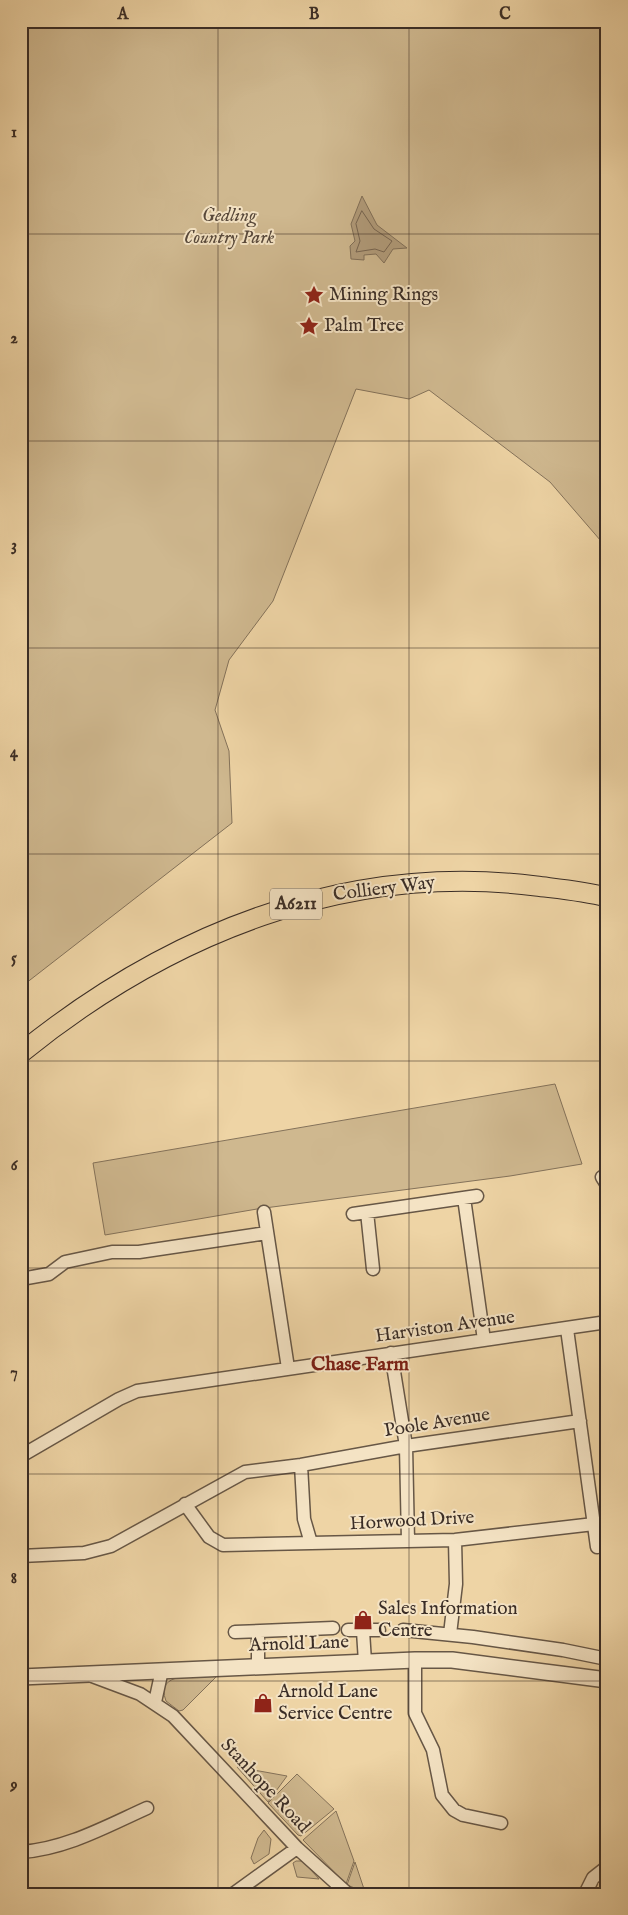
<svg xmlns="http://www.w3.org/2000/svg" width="628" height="1915" font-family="'IM FELL English',serif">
<rect width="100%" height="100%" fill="#eed4a5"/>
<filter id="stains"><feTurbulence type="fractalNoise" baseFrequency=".004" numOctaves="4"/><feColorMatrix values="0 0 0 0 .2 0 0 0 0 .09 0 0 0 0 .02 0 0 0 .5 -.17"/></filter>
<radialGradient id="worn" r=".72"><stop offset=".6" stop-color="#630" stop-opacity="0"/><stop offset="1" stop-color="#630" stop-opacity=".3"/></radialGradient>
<!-- green -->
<path fill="#cfb88f" stroke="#84725a" d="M21 21H607V548L550 482 429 390 409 399 356 389 273 601 229 660 215 710 229 751 232 823 21 987Z
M555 1084 582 1164 510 1176 257 1209 105 1235 93 1163Z
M217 1676 183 1710 179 1711 166 1701C154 1670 198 1677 217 1676Z
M237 1767 287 1776 268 1802Z
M297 1774 334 1809 301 1836 298 1835 268 1803Z
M336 1811 354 1861 346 1884 303 1840Z
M264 1830 271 1839 269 1854 254 1864 251 1858 258 1838Z
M296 1861H303L319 1879 297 1877 293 1863Z
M355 1862 365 1892 347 1885Z"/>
<!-- water -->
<path fill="#b19b7a" stroke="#816f58" d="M362 196 377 225 407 248 393 249 384 263 376 254 364 255V260L351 259 350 246 355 241 351 224Z"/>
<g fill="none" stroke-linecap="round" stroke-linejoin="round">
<!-- shore -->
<path stroke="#766450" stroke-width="1" d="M362 211 374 229 392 241 384 252 375 249 356 252 360 241 356 224Z"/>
<defs>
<path id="minor" d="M602 1177 607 1185
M464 1198 484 1340
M264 1212 288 1368
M367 1212 373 1269
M353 1214 477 1196
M21 1279 49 1274 65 1262 112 1252H139L267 1233
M567 1329 597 1547 607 1545
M391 1353 406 1446 408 1541
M21 1456 119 1399 137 1391 607 1322
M301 1465 304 1519 311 1543 455 1540 594 1524
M185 1504 209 1537 223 1545 311 1543
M21 1556 84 1553 111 1546 245 1472 301 1465 406 1446 580 1421
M348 1630H379
M403 1630 473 1637 563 1650 607 1659
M363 1631 365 1662
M235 1632 333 1628
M258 1632V1666
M450 1634 456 1584 455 1540
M415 1660V1713L433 1750 442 1795 454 1810 463 1815 501 1823
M92 1676 140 1694 173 1716 297 1848 348 1894
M155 1702 162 1670
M21 1852C66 1849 107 1826 147 1808
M233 1894 297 1848
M585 1894 593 1878 607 1867"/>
<path id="tertiary" d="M21 1677 415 1660H452L607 1680"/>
<path id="primary" d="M21 1053C168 934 345 862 536 886 560 889 583 891 607 897"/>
</defs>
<!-- minor casing -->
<use href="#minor" stroke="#675746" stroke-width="15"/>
<!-- tertiary casing -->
<use href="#tertiary" stroke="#675746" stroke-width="18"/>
<!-- primary casing -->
<use href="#primary" stroke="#3a2d26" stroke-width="21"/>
<!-- minor -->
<use href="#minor" stroke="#f4e3c4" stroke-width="12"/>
<!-- tertiary -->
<use href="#tertiary" stroke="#f4e3c4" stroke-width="15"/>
<!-- primary -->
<use href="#primary" stroke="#eed4a5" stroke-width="19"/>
</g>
<!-- grid -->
<path fill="none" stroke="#3a2d26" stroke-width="1" stroke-opacity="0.55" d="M218 21V1894M409 21V1894M21 234H607M21 441H607M21 648H607M21 854H607M21 1061H607M21 1268H607M21 1474H607M21 1681H607"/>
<!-- icons -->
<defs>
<symbol id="sight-bare" viewBox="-9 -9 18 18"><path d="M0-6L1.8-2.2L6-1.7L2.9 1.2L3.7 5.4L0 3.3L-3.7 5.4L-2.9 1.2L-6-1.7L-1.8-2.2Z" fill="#8f2418" stroke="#f4e3c4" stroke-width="2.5" paint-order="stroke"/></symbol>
<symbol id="shop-bare" viewBox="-9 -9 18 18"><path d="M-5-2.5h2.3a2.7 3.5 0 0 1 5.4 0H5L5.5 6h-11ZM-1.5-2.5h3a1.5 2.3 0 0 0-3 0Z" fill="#8f2418" stroke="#f4e3c4" stroke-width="2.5" paint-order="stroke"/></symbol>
</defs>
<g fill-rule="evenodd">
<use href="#sight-bare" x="300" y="281" width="28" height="28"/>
<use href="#sight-bare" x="295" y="312" width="28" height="28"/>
<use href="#shop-bare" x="349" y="1606" width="28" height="28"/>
<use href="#shop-bare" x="249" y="1689" width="28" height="28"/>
</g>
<g text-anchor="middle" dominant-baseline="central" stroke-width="4" stroke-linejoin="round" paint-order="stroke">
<!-- shield labels -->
<rect fill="#f4e3c4" stroke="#726455" stroke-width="1" x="270" y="888.5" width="52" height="31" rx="4"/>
<g font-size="18" font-weight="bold" fill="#3a2d26">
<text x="296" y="904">A6211</text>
</g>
<!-- park labels -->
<g font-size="19" font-style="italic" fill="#58493b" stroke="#f4e3c4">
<text x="229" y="216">Gedling<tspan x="229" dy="22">Country Park</tspan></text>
</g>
<!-- poi labels -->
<g font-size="19" fill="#3a2d26" stroke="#f4e3c4" text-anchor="start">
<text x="329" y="295">Mining Rings</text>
<text x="324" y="326">Palm Tree</text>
<text x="378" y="1609">Sales Information<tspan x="378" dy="22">Centre</tspan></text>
<text x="278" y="1692">Arnold Lane<tspan x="278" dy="22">Service Centre</tspan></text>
</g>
<!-- street labels -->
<g font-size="19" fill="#3a2d26" stroke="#f4e3c4">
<text transform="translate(384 889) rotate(-7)">Colliery Way</text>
<text transform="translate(445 1327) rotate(-8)">Harviston Avenue</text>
<text transform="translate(437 1423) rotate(-9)">Poole Avenue</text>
<text transform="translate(412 1521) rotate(-3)">Horwood Drive</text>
<text transform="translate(299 1644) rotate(-2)">Arnold Lane</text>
<text transform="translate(265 1786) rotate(47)">Stanhope Road</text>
</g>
<!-- neighbourhood labels -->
<g font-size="20" font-weight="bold" fill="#7a1f14" stroke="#f4e3c4">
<text x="360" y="1364">Chase Farm</text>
</g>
</g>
<!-- margin -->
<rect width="628" height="1915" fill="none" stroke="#eed4a5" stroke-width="55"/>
<rect x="28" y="28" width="572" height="1860" fill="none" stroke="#3a2d26" stroke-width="2"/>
<g font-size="16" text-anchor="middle" font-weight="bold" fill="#3a2d26">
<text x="123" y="19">A</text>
<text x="314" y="19">B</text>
<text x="505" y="19">C</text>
<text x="14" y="137">1</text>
<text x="14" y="343">2</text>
<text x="14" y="550">3</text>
<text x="14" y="757">4</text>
<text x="14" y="963">5</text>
<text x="14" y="1170">6</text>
<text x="14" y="1377">7</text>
<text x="14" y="1583">8</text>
<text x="14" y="1790">9</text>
</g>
<rect width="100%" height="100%" filter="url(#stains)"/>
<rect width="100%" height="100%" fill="url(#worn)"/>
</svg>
